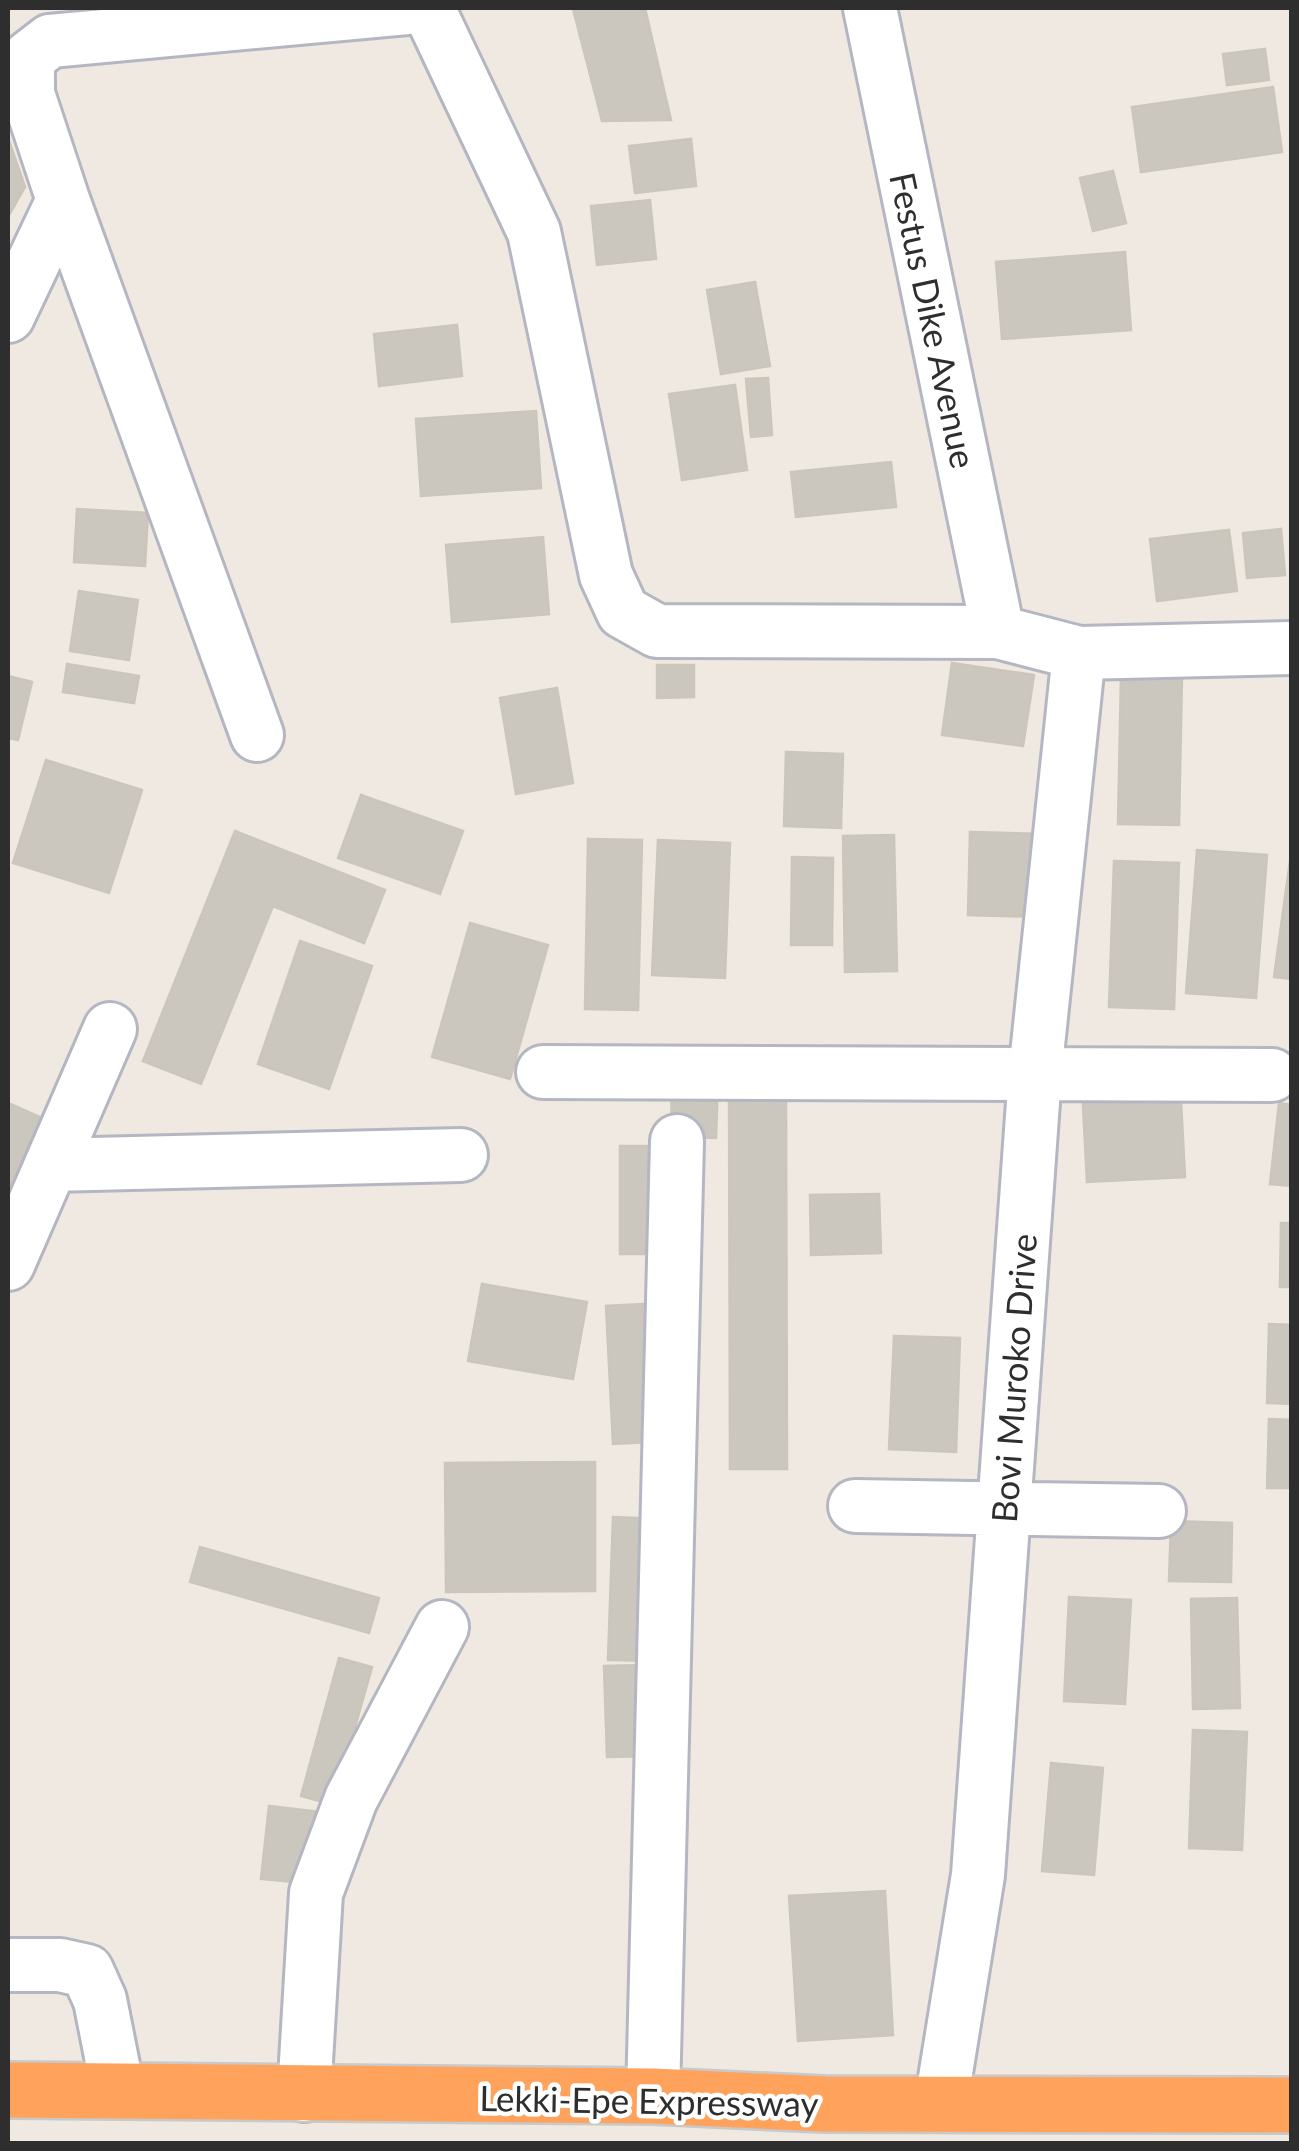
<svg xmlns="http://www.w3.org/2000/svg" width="1299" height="2151" font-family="Lato,sans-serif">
<rect width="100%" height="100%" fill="#efe9e1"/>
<!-- building -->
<path fill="#cbc7bf" stroke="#cbc5ba" stroke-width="2.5" d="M645 8 671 120 602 121 573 9Z
M1265 49 1269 80 1227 85 1223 54Z
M1273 87 1282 152 1141 172 1132 107Z
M8 138 25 187 8 217Z
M691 139 696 186 635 193 629 146Z
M1113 171 1126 223 1093 231 1080 178Z
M650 200 656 259 597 265 591 206Z
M1125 252 1131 330 1002 339 996 262Z
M755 282 770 366 721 374 707 290Z
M457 325 462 376 379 386 374 334Z
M768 378 772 435 751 437 746 379Z
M735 385 747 470 682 480 669 394Z
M536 411 541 488 421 496 416 419Z
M891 462 896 507 796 517 791 472Z
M77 509 148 513 145 566 74 562Z
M1281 529 1285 575 1247 578 1243 533Z
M1229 530 1237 591 1157 601 1150 539Z
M543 537 549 614 452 622 446 545Z
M79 591 138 600 129 660 70 651Z
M952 663 1034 675 1023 746 942 735Z
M67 664 139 676 134 703 63 692Z
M657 665H694V697L657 698Z
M8 676 32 682 18 740 8 738Z
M1121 677 1182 678 1179 825 1118 824Z
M557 688 573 783 516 794 500 698Z
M786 752 843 754 841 828 784 826Z
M46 760 142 790 109 893 13 863Z
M361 795 463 831 440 894 338 858Z
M235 831 385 890 364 943 273 906 201 1084 143 1061Z
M970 832 1041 834 1039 917 968 915Z
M894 835 897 971 845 972 843 836Z
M588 839 642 840 638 1010 585 1009Z
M658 840 730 843 725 978 652 975Z
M1197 850 1267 855 1256 998 1186 993Z
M792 857 833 858 832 945H791Z
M1114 861 1179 863 1174 1009 1109 1007Z
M1290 861H1292V979L1274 977Z
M470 923 548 945 510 1079 432 1057Z
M300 941 372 966 329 1089 258 1064Z
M672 1079 718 1080 716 1138 671 1137Z
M1180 1082 1185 1177 1087 1182 1082 1087Z
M729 1086H786L787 1469H730Z
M8 1103 44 1119 8 1203Z
M1279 1103 1292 1105V1186L1270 1184Z
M620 1146H657V1254H620Z
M879 1194 881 1253 811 1255 810 1195Z
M1281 1223H1292V1287H1280Z
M482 1284 587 1302 573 1379 468 1361Z
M661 1303 667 1441 613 1444 606 1306Z
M1269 1324 1292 1325V1404L1267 1403Z
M894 1336 960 1338 956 1452 889 1449Z
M1269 1419 1292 1420V1488H1267Z
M595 1462V1591L446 1592 445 1463Z
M613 1517 661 1519 657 1661 608 1660Z
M1171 1521 1232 1523 1231 1582 1169 1581Z
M200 1547 379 1598 369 1633 190 1582Z
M1069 1597 1131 1600 1125 1704 1064 1701Z
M1237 1598 1240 1708 1193 1709 1191 1599Z
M339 1658 372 1667 333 1805 301 1796Z
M645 1665 648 1756 607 1757 604 1666Z
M1193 1730 1247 1732 1242 1850 1189 1848Z
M1051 1763 1103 1768 1094 1875 1042 1871Z
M269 1806 321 1812 313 1884 261 1879Z
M885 1891 893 2035 798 2041 789 1896Z"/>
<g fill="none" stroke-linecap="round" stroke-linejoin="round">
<defs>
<path id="minor" d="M428 8 534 232 606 575 623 612 657 631 998 632 1079 653 1292 648
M870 8 998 632
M8 316 63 200
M257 735 63 200 28 94V58L50 41 407 8
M543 1072 1272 1075
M51 1165 461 1155
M8 1264 110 1029
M855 1506 1159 1511
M8 1965H60L87 1971 100 2000 118 2091
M304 2095 316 1893 351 1799 442 1627
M653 2096 677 1141
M941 2103 978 1875 1035 1074 1079 653"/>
<path id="highway" d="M8 2090 653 2096 824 2104 1292 2105"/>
</defs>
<!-- minor casing -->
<use href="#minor" stroke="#b4b7c1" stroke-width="58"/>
<!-- highway casing -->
<use href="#highway" stroke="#c9c9c9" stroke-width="60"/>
<!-- minor -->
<use href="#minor" stroke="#fff" stroke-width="52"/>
<!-- highway -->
<use href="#highway" stroke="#ffa35c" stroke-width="55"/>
</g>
<g text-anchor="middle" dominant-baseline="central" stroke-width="9" stroke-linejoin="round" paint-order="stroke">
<!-- street labels -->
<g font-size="35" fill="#2e2e2e" stroke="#fff">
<text transform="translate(934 320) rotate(78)">Festus Dike Avenue</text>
<text transform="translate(1013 1378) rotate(-86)">Bovi Muroko Drive</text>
<text transform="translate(649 2100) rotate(1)">Lekki-Epe Expressway</text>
</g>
</g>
<!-- border -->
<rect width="1299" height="2151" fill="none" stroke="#2e2e2e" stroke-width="20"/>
</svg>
